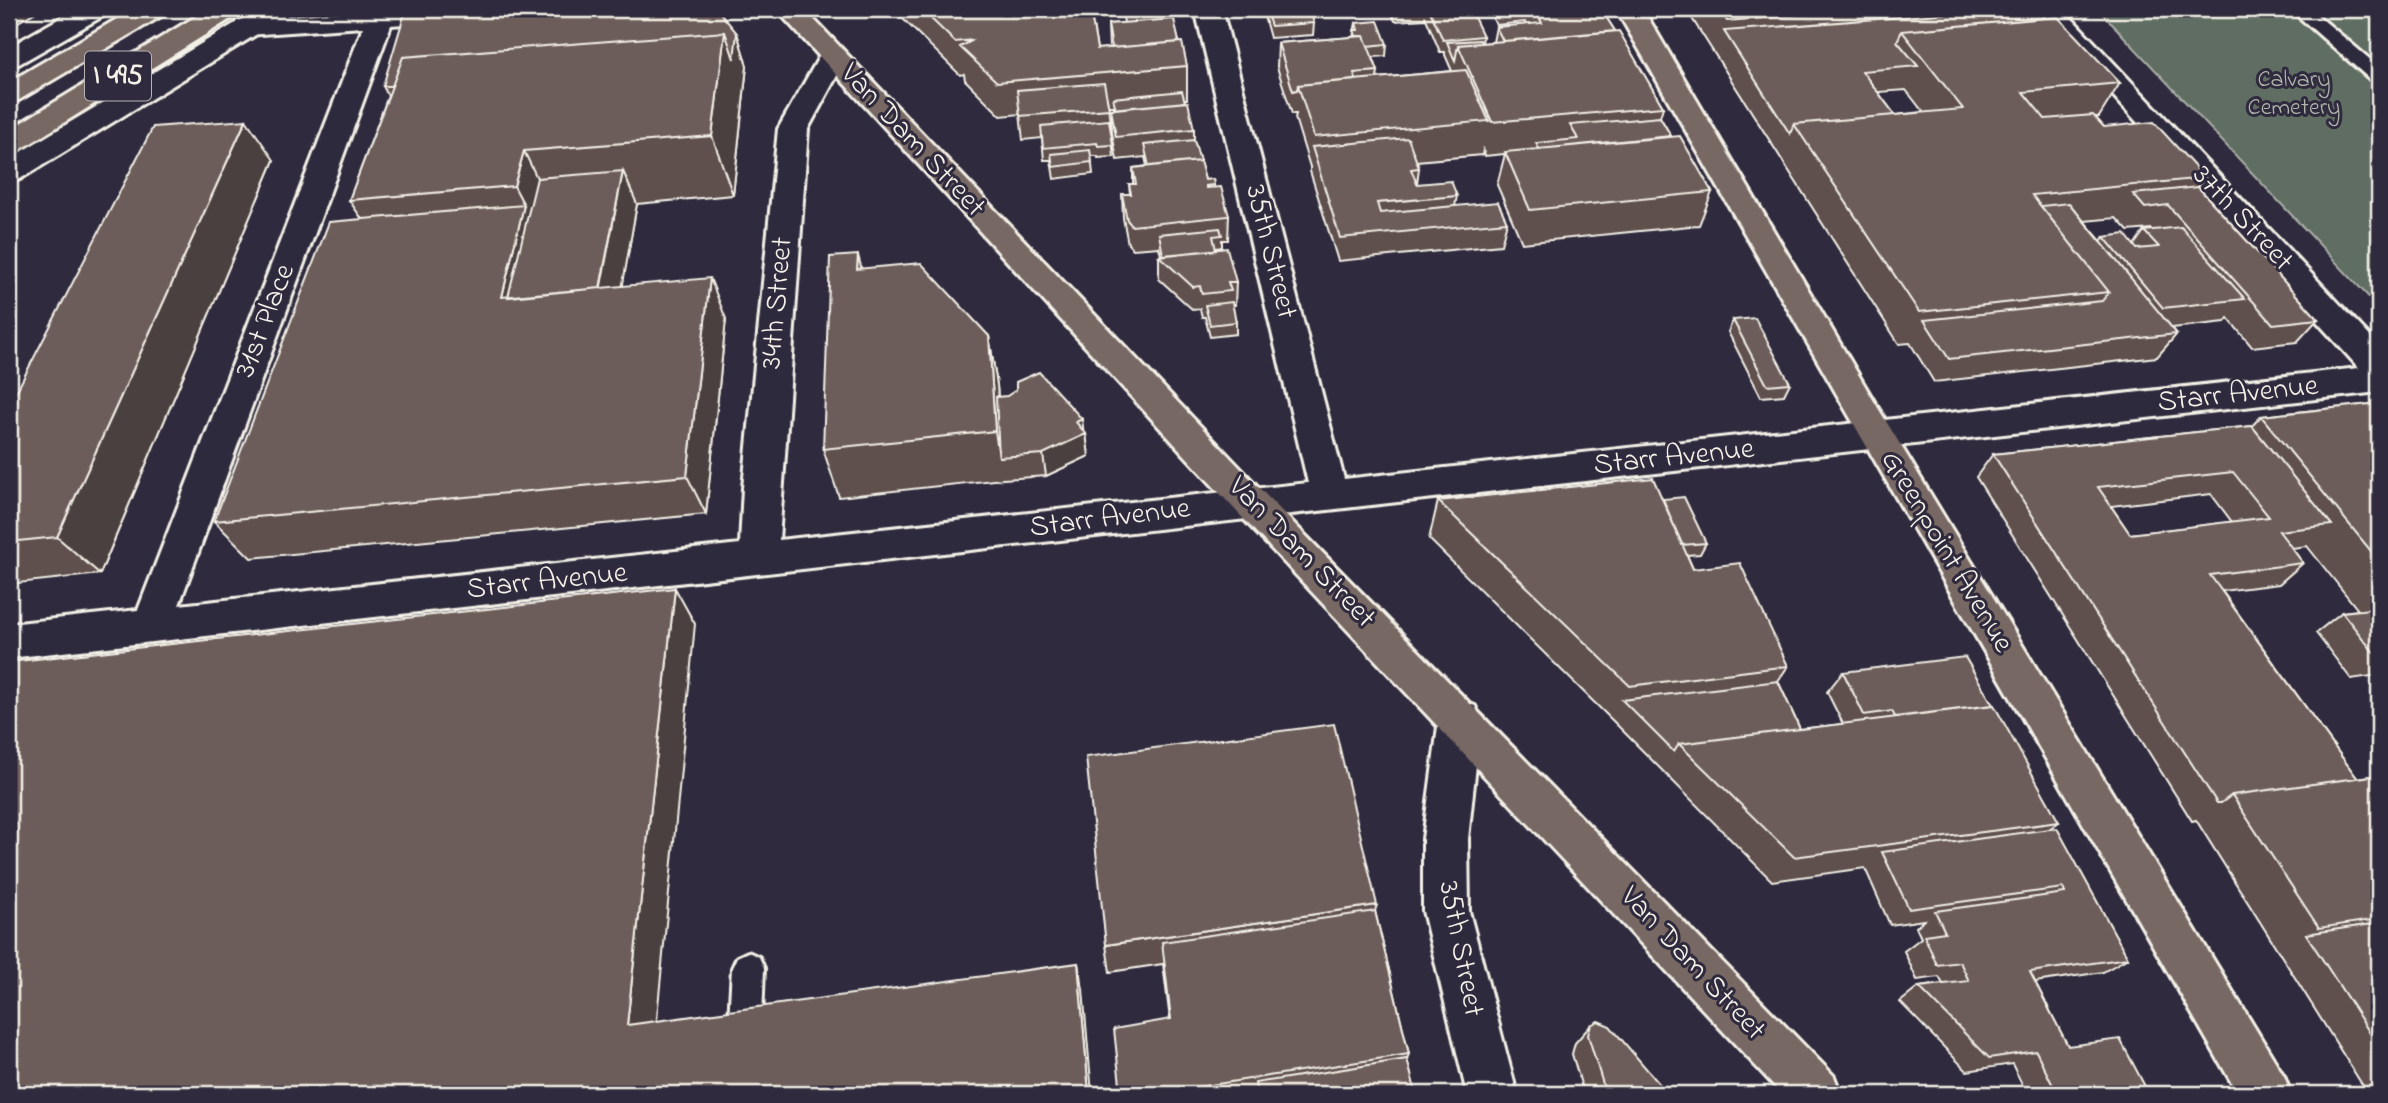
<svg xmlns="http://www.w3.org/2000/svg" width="2388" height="1103" font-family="'Indie Flower',sans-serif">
<rect width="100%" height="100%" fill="#2f2a3d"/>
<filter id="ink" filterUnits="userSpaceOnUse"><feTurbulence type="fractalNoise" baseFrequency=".0143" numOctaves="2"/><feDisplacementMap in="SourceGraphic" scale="14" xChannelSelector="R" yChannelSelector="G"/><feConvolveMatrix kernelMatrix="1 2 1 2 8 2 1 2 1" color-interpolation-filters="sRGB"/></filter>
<g filter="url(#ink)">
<!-- green -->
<path fill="#5f6d63" stroke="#aaafa6" stroke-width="2" d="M2098 9H2379V308Z"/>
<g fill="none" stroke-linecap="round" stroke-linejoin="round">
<defs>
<path id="service" d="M2290 9H2310L2379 67V83L2372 81Z
M748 952 759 957 764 968 759 1094H725L732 968 737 957Z"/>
<path id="minor" d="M385 9H507L503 15 493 17 391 25 179 605 740 544 743 488 778 129 819 57 823 51 833 49 843 51 847 57 808 129 779 540 1308 483 1195 9H1222L1344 479 2359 368 2035 9H2063L2379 346V392L9 658V624L138 610 363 27 247 35 237 33 233 27 237 21 247 19Z
M1460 700 1475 706 1481 719 1468 839 1469 911 1517 1094H1467L1423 911V839L1439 719 1445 706Z"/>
<path id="secondary" d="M76 9H109L105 15 19 64 9 66V47Z
M259 9H292L288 15 20 179 9 182V159Z"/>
<path id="primary" d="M776 9H804L1264 493 1834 1076 1841 1094H1782L1238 513Z
M1616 9H1643L1878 408 2284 1076 2291 1094H2238Z"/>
<path id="motorway" d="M134 9H167L163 15 19 100 9 103V82Z
M208 9H241L237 15 20 150 9 152V130Z"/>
</defs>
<!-- service casing -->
<use href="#service" stroke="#f4f1e8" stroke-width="6"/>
<!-- minor casing -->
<use href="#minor" stroke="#f4f1e8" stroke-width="6"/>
<!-- secondary casing -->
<use href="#secondary" stroke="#f4f1e8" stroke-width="6"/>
<!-- primary casing -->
<use href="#primary" stroke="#f4f1e8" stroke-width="6"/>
<!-- motorway casing -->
<use href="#motorway" stroke="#f4f1e8" stroke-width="6"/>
<!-- service -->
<use href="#service" fill="#2f2a3d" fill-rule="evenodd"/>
<!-- minor -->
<use href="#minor" fill="#2f2a3d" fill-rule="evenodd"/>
<!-- secondary -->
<use href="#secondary" fill="#2f2a3d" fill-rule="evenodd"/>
<!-- primary -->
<use href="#primary" fill="#776864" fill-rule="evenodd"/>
<!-- motorway -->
<use href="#motorway" fill="#776864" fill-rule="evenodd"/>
</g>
<!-- wall -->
<path fill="#5e504d" stroke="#f4f1e8" stroke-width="2" fill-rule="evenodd" d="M894 9H1090L1097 49 1109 48 1108 24 1124 23 1122 9H1171L1172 19 1187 66V99H1184L1194 129V140L1205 180 1213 179 1214 187 1229 216 1228 240H1222V247L1216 248 1236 282 1235 305H1232L1236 322V334L1210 337 1205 317H1202L1200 309 1193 310 1159 279V256L1161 255 1159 247 1133 249 1128 244 1123 218 1122 194H1130L1129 184H1133V168L1147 166 1145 157 1117 160 1112 133 1111 109H1114V106H1108L1114 157 1098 158V156H1091L1093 174 1054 179 1051 160H1044L1042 138 1023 140 1020 114 1001 116 965 80 964 74 960 75 894 10Z
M1262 9H1344L1343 12 1311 15 1314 23 1313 35 1270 38Z
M1390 9H1463L1466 15 1483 36 1482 43 1493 42 1496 27 1526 25 1525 22 1496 25 1489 11V9H1601L1663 107 1660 117 1671 136 1712 192 1699 225 1522 243 1497 185 1505 154 1485 156 1483 150 1482 155 1417 161 1419 168 1417 183V184L1457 196 1455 206 1507 222 1501 245 1338 261 1310 171V167L1295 118 1296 114H1292L1277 67 1278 43 1353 37 1356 23 1387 44 1386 56 1373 57 1378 71 1377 78 1452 71 1445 55V52H1440L1425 16V19L1395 21Z
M1686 9H2037L2045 18 2120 83 2099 117H2095L2104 127 2205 178 2198 187 2318 319 2297 342 2252 347 2228 318 2225 322 2172 328 2177 334 2157 357 1934 382 1910 343 1899 344ZM1906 90 1923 112 1895 115 1878 92ZM2116 218 2128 231 2151 229 2152 230 2144 231 2134 245 2104 237 2101 241 2084 221Z
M737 33 747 66 733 195 637 204 622 286 726 319 706 514 251 558 214 521 362 219 349 200 388 96 383 86Z
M274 160 100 574 9 584V406Z
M861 269 989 336 997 385 998 397 1083 431 1086 434 1089 456 1046 476 1003 479 839 497 823 449Z
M1733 320 1790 383 1784 395 1761 397 1728 332Z
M2379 403V675L2351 679 2316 633 2342 612 2358 610 2307 546 2292 548 2303 563 2279 584 2222 591 2357 778 2379 775V1094H2368L2196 820 2192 821 1976 477 1993 454 2252 426 2261 416ZM2211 494 2232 522 2130 534 2111 506Z
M1663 499 1706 543 1700 554 1687 555 1693 569 1788 666 1778 681 1800 729 1843 724 1827 692 1843 672 2059 822 2049 829 2128 958 2103 972 2035 982 2068 1046 2149 1094H2027L2012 1064 1967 1071 1900 1002 1919 987 1943 984 1939 977 1917 980 1904 951 1921 938 1916 927 1924 920 1890 925 1865 868 1772 881 1612 720 1429 539 1438 501Z
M1377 905 1375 911 1409 1054 1407 1059 1416 1094H1121L1170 1020 1163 964 1110 972 1106 945Z
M1591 1025 1668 1094H1584L1572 1054 1575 1043Z"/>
<!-- shaded-wall -->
<path fill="#4c413f" stroke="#f4f1e8" stroke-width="2" d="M9 9H41L9 27Z
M725 32 737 33 747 66 733 195 712 136Z
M246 120 274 160 100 574 57 537Z
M524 151 553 211 532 303 502 297 524 205 514 186Z
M623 171 637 204 615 329 599 296Z
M858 255 871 306 857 269Z
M710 278 726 319 706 514 687 476Z
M989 336 997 385 1002 457H999L995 431Z
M1082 419 1084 435 1086 434 1089 456 1046 476 1043 454 1076 422Z
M675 588 695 624 654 1048 627 1025Z
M1078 963 1083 989 1092 1094H1089Z"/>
<!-- building -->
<path fill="#6d5d5a" stroke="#f4f1e8" stroke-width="2" fill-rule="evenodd" d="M406 9H717L737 33 734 59 725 32 403 57 392 86H383Z
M921 9H1090L1097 49 1182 42 1187 66 997 82 960 47 973 40 955 42Z
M1265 9H1309L1314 23 1271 26Z
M1429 9H1463L1466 15H1473L1483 36 1443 40Z
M1496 9H1528L1527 10 1498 13Z
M1535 9H1601L1615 31 1503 41 1496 27 1542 23Z
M1719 9H1873L1727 21Z
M2003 9H2037L2045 18 1902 31 1897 41 1918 66 1862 71 1895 115 1794 124 1790 134 1724 31Z
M2058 17 2120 83 2023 92 2045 119 2093 115 2104 127 2154 122 2205 178 2032 195 2109 292 1919 312 1794 124 1963 109 1902 31Z
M1174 19 1179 42 1112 48 1108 24Z
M1378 21 1387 44 1368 46 1364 36H1356L1354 30H1358L1356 23Z
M1619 31 1663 107 1492 122 1458 45Z
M725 32 712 136 524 151 514 186 349 200 403 57Z
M1364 36 1378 71 1354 73 1356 80 1298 85 1297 90 1293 91 1278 43Z
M1480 40 1481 43 1458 45 1455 61 1447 42Z
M1466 70 1489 121 1314 137 1298 85Z
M1104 83 1109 109 1020 116 1017 90Z
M1182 91 1185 102 1116 109 1113 98Z
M1188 102 1194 129 1116 137 1111 109Z
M1660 117 1671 136 1539 149 1536 143 1578 139 1570 125Z
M246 120 57 537 9 542V406L153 127Z
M1109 120 1113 145 1098 146 1097 143 1043 148 1041 126Z
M1680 136 1712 192 1530 210 1505 152Z
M1408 138 1419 168 1411 169 1417 184 1451 181 1457 196 1377 203 1380 213 1498 202 1507 222 1340 238 1312 147Z
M1194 140 1200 161 1149 166 1144 145Z
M1090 150 1092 162 1053 167 1051 154Z
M1200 161 1205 180 1213 179 1214 185 1206 186V188L1221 187 1229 216 1132 226 1127 220 1122 194H1131L1129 184H1136L1133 168Z
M623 171 600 288 508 297 537 178Z
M2198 187 2318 319 2273 324 2168 205 2145 208 2133 194Z
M2069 203 2177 334 1949 359 1924 320 2102 301 2109 292 2041 206Z
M524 205 502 297 710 278 687 476 214 521 329 222Z
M2181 227 2245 299 2163 308 2104 237 2125 234 2137 249 2159 247 2144 231Z
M1220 228 1222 235 1213 236 1216 250 1163 255 1159 234Z
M1227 248 1236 282H1228L1231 291 1202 294 1200 286 1193 287 1159 256Z
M858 255 857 269 921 263 989 336 995 431 823 449 830 257Z
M1232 302 1236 322 1210 325 1205 305Z
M1755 318 1790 383 1767 385 1733 320Z
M1039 372 1082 419 1076 422 1086 434 1043 454 999 457 996 397 1007 396 1016 390V382Z
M2379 403V561L2261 416Z
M2252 426 2332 525 2279 531 2303 563 2210 575 2357 778 2232 795 2221 803H2217L1993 454ZM2233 472 2269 517 2130 534 2098 487Z
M1653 478 1693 569 1740 563 1788 666 1630 686 1438 501Z
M1684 497 1706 543 1682 545 1663 499Z
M675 588 627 1025 1078 963 1089 1094H9V662Z
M2379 608V659L2342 612Z
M1965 657 1993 705 1895 717 1892 711 1864 715 1843 672Z
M1778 681 1800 729 1679 744 1674 752 1622 700Z
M1994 705 2059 822 1794 857 1679 744Z
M1334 724 1377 905 1106 945 1086 757Z
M2379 775V919L2319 928 2232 795Z
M2057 828 2128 958 2030 972 2068 1046 2120 1039 2149 1094H2103L2099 1088 2057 1094 2036 1051 1989 1058 1919 987 1969 981 1960 962 1937 965 1924 935 1945 932 1935 911 2065 893 2063 888 1909 909 1882 852Z
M1375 911 1409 1054 1153 1094H1121L1114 1029 1171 1019 1162 942Z
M2379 923V1047L2306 934Z
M1598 1021 1610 1026 1668 1094H1606L1588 1035 1591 1025Z
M1407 1059 1416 1094H1257L1255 1083Z"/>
</g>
<g text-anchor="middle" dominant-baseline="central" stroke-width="6" stroke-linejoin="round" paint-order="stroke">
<!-- far-park labels -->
<g font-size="24" fill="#b1b6ac" stroke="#2f2a3d">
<text x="2294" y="80">Calvary<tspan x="2294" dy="28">Cemetery</tspan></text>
</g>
<!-- shield labels -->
<rect fill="#2f2a3d" stroke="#b9b5b5" stroke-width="2" x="85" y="51.5" width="66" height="49" rx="5"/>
<g font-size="28" font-weight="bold" fill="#f4f1e8">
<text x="118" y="76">I 495</text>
</g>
<!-- street labels -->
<g font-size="30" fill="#f4f1e8" stroke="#2f2a3d">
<text transform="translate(912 141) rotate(47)">Van Dam Street</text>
<text transform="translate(2242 219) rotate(47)">37th Street</text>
<text transform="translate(1270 252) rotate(76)">35th Street</text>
<text transform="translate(778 303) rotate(-85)">34th Street</text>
<text transform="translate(266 321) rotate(-69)">31st Place</text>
<text transform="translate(2238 395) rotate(-6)">Starr Avenue</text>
<text transform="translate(1674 458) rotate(-6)">Starr Avenue</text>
<text transform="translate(1110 519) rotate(-7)">Starr Avenue</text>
<text transform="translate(1946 552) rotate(59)">Greenpoint Avenue</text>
<text transform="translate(1301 553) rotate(46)">Van Dam Street</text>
<text transform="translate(547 582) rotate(-6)">Starr Avenue</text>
<text transform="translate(1460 949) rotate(79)">35th Street</text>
<text transform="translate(1692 964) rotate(47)">Van Dam Street</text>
</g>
</g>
<!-- margin -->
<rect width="2388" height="1103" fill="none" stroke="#2f2a3d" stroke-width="35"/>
<rect x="18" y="18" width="2353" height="1068" fill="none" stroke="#f4f1e8" stroke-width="2.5" filter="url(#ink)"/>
</svg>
